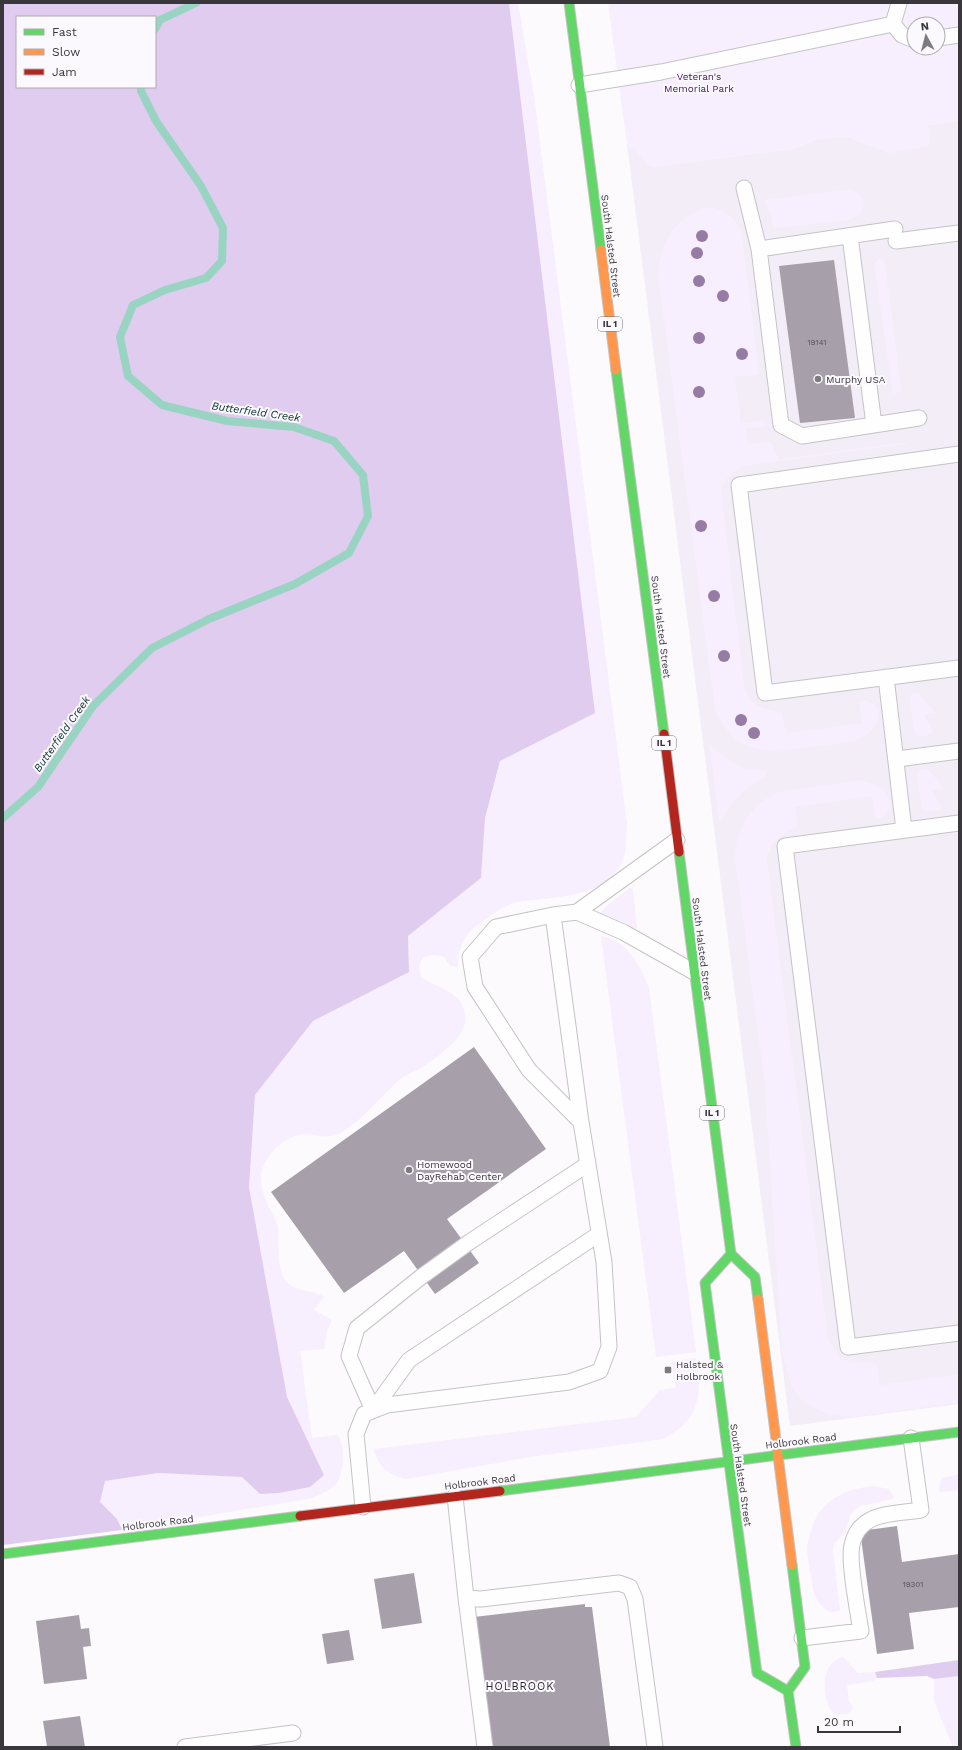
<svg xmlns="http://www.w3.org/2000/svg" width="962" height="1750" font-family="'Work Sans',sans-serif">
<rect width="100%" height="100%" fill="#fcfafd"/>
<!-- built -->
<path fill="#f3edf7" d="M959 121V1404L790 1426 627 144 652 167 792 149 818 139 848 137 889 153 928 125Z"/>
<!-- green -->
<path fill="#f7eefe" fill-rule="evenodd" d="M509 3H518L534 96 627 824C626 834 627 847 624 857 612 892 572 896 541 899 532 901 520 900 511 904 500 908 490 916 480 923 464 934 458 948 458 967L450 966 443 956 433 955 423 957 419 966 421 977C438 989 464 991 465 1017 466 1026 461 1034 455 1041 445 1051 431 1062 419 1069 414 1072 408 1074 403 1077 383 1092 356 1131 331 1136 323 1138 314 1134 307 1134 288 1134 270 1150 263 1167 261 1170 261 1175 261 1178 261 1192 267 1203 273 1215 274 1218 277 1223 278 1226 280 1245 273 1280 296 1288 306 1292 315 1291 324 1297L314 1310 332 1320 327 1331 324 1349 300 1351 312 1438 337 1435C346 1443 344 1477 335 1485 330 1491 319 1494 313 1498L122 1530 99 1502 105 1481 158 1473 243 1477 324 1475 287 1397 249 1187 255 1095 313 1021 409 972 408 936 481 878 485 818 500 761 595 713Z
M608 3H959V121L928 125 930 143 926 147 889 153 848 137 818 139 792 149 652 167 627 144ZM914 24H938V48H914Z
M850 189C863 193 868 204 860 215L849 220 776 228 773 225 770 211 764 202 765 200Z
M709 207C724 209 732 216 741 229L759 372 757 375 735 377 741 423 763 420 766 423 765 426 746 429 749 444 768 442 772 444 779 459 905 442 907 444 751 465C735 469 727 474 721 490L744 686 747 694 757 705 763 708 782 713 786 733 862 723 860 703 864 700 874 704 879 710C879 726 869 736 854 741 836 744 819 746 802 748 760 753 735 753 715 710L658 275C659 243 676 215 709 207Z
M878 259H882L885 263 901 389V392L893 394 874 265Z
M918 693 936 713 924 715 933 731 932 734 918 737 914 733 910 698 912 694Z
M709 744 737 765 747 769 766 771V777C745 790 732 798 721 822L719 821Z
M920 769 929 770 944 789 932 790 941 806 939 810 926 812 922 809 917 774Z
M859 780C874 783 889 789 891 806L884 817 880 819 874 815 872 796 795 807 798 826C795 829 793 829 790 831 777 837 769 845 767 859L828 1338C833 1350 842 1361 856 1363 863 1363 871 1361 878 1366L880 1385 959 1374V1403L854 1417 830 1415 811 1407 800 1398 792 1388 782 1354 765 1087 735 858C736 829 753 800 782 791 789 789 799 789 807 788 824 785 841 783 859 780Z
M631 887 633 889 637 929 622 921 601 913C602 908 625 892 631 887Z
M601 936C629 942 639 964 649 988L696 1352 656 1357Z
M696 1358 699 1382 698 1397 693 1412 683 1426 664 1439 537 1456 406 1479C389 1475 377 1466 374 1449L636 1417 660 1390 676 1388 671 1362Z
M959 1474V1490L939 1492 940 1483 942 1478Z
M873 1486 889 1489 893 1495V1499L860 1506 854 1510 850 1515 846 1532 834 1544 833 1551 840 1610C827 1618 815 1600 813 1589 811 1576 808 1562 807 1549 807 1544 809 1537 811 1531 819 1501 844 1489 873 1486Z
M843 1657 858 1673 875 1672 877 1678 873 1681 847 1685 849 1701 853 1706 851 1711 847 1714H835C824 1707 822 1680 828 1669 830 1664 838 1658 843 1657Z
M959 1676V1747H953L934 1701V1679Z"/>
<!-- forest -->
<path fill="#e0ccee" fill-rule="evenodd" d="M3 3H509L595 713 500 761 485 818 481 878 408 936 409 972 313 1021 255 1095 249 1187 287 1397 324 1475 310 1487 279 1493 260 1494 242 1477 158 1473 105 1481 100 1502 117 1519 122 1530 3 1545ZM17 17H155V87H17Z
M959 1660V1676L934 1679 927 1676 877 1678 875 1672Z"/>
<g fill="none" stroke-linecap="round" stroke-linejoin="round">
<!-- stream -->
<path stroke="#99d4c3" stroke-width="8" d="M155 29 160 20 196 3
M3 818 38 787 93 706 152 648 209 619 295 584 349 553 368 516 363 475 334 441 294 427 227 421 162 405 128 376 120 337 133 305 165 290 206 278 222 261 223 228 201 186 156 121 141 91V87"/>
</g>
<!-- building -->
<path fill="#a7a0ab" d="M834 260 855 418 800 423 779 266Z
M474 1047 546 1149 447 1219 479 1263 435 1294 404 1251 344 1293 271 1192Z
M897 1526 902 1562 959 1554V1607L909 1613 914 1649 877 1654 860 1531Z
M414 1573 422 1623 382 1629 374 1579Z
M585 1604V1607H592L610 1747H490L474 1617Z
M79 1615 81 1629 89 1628 91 1646 83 1647 87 1679 44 1684 36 1621Z
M349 1630 354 1660 327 1664 322 1634Z
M80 1716 85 1747H47L43 1721Z"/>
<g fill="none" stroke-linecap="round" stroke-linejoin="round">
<defs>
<path id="lane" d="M899 3 893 24 902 35 914 40
M938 38 959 35
M579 85 661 72 893 24
M744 188 759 249
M895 229 759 249 781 425 802 436 919 418
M850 236 874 425
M896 241 959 233
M959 454 739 485 765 693 959 668
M886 677 904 830
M897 759 959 751
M959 823 785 846 848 1347 959 1333
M577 912 623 932 694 972
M553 915 496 927 470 957 475 987 529 1070 581 1122
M373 1410 349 1356 357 1328 421 1277 468 1243 588 1164
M373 1410 409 1360 599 1234
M455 1496 466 1598 481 1599 619 1583 630 1587 635 1599 655 1747
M363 1507 356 1434 364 1414 387 1405 569 1382 600 1371 609 1347 604 1262 581 1122 553 915 577 912 677 840
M466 1598 485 1747
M802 1638 861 1631C858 1612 848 1561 852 1545 853 1539 857 1530 862 1526 875 1512 903 1513 921 1510L911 1438
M185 1747 293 1733"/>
<path id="fast" d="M569 3 601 250
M616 370 664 734
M679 852 731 1254 755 1277 758 1299
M731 1254 705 1283 757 1673 788 1691
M500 1491 959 1432
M3 1554 300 1516
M792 1565 805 1667 788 1691 796 1747"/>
<path id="slow" d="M601 250 616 370
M758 1299 792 1565"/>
<path id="jam" d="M664 734 679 852
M300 1516 500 1491"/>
</defs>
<!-- lane casing -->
<use href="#lane" stroke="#c4c3c5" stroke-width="17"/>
<!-- fast casing -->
<use href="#fast" stroke="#c4c3c5" stroke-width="11"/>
<!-- slow casing -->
<use href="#slow" stroke="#c4c3c5" stroke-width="11"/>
<!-- jam casing -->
<use href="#jam" stroke="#c4c3c5" stroke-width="11"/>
<!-- lane -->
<use href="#lane" stroke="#fffeff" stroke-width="15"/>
<!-- fast -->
<use href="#fast" stroke="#63d668" stroke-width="9"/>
<!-- slow -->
<use href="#slow" stroke="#ff974d" stroke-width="9"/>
<!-- jam -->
<use href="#jam" stroke="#b3261e" stroke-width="9"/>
</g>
<!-- trees -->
<g fill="#967ca4">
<circle cx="702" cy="236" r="6"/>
<circle cx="697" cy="253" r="6"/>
<circle cx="699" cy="281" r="6"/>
<circle cx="723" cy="296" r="6"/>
<circle cx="699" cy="338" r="6"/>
<circle cx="742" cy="354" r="6"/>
<circle cx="699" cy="392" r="6"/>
<circle cx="701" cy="526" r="6"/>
<circle cx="714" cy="596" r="6"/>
<circle cx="724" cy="656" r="6"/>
<circle cx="741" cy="720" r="6"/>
<circle cx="754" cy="733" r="6"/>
</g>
<!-- markers -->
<g fill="#7d7b7f" stroke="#fcf9fe" stroke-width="1.5">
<circle cx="818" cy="379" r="4"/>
<circle cx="409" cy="1170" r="4"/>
<rect x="664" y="1366" width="8" height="8" rx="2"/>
</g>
<g text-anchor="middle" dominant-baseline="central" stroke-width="4" stroke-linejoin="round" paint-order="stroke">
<!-- number labels -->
<g font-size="8" fill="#545157">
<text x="817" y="342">19141</text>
<text x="913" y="1584">19301</text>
</g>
<!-- shield labels -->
<g fill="#fcf9fe" stroke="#747176" stroke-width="1">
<rect x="598" y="317" width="24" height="14" rx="3"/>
<rect x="652" y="736" width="24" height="14" rx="3"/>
<rect x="700" y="1106" width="24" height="14" rx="3"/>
</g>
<g font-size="9" font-weight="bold" fill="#39373b">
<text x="610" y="324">IL 1</text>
<text x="664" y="743">IL 1</text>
<text x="712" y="1113">IL 1</text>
</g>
<!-- park labels -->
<g font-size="10" fill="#42145b" stroke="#fcf9fe">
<text x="699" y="76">Veteran's<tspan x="699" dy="12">Memorial Park</tspan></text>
</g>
<!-- street labels -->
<g font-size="10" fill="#39373b" stroke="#fcf9fe">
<text transform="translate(611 246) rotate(83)">South Halsted Street</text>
<text transform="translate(661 627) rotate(83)">South Halsted Street</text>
<text transform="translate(702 949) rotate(83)">South Halsted Street</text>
<text transform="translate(801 1441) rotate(-7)">Holbrook Road</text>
<text transform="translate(741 1475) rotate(82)">South Halsted Street</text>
<text transform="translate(480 1482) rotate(-7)">Holbrook Road</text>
<text transform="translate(158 1523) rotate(-7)">Holbrook Road</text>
</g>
<!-- poi labels -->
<g font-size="10" fill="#39373b" stroke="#fcf9fe" text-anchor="start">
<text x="826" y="379">Murphy USA</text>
<text x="417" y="1164">Homewood<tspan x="417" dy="12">DayRehab Center</tspan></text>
<text x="676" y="1364">Halsted &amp;<tspan x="676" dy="12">Holbrook</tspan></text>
</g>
<!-- water labels -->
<g font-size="11" font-style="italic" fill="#093228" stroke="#fcf9fe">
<text transform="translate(256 412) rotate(8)">Butterfield Creek</text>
<text transform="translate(62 734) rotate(-55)">Butterfield Creek</text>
</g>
<!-- neighbourhood labels -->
<g font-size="11" letter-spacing="1" fill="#2b272e" stroke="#fcf9fe">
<text x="520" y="1686">HOLBROOK</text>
</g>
</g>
<!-- border -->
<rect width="962" height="1750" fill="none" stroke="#39373b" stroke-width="8"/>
<!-- legend -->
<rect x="16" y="16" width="140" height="72" fill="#fcf9fe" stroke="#aeabb0"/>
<rect x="24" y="29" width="20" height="6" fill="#63d668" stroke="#aeabb0"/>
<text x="52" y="36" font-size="12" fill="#39373b">Fast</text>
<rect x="24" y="49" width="20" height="6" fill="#ff974d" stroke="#aeabb0"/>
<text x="52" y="56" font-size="12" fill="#39373b">Slow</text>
<rect x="24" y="69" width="20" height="6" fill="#b3261e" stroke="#aeabb0"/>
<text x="52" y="76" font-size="12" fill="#39373b">Jam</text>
<!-- north arrow -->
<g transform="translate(926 36) rotate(353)"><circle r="19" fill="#fcf9fe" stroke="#aeabb0"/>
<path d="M0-3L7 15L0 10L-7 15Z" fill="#7d7b7f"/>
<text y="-6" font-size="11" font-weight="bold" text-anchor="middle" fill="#39373b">N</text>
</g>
<!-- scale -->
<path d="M818 1726v6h82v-6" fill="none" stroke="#39373b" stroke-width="2"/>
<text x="824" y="1726" font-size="12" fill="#39373b" stroke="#fcf9fe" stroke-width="3" paint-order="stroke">20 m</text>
</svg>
